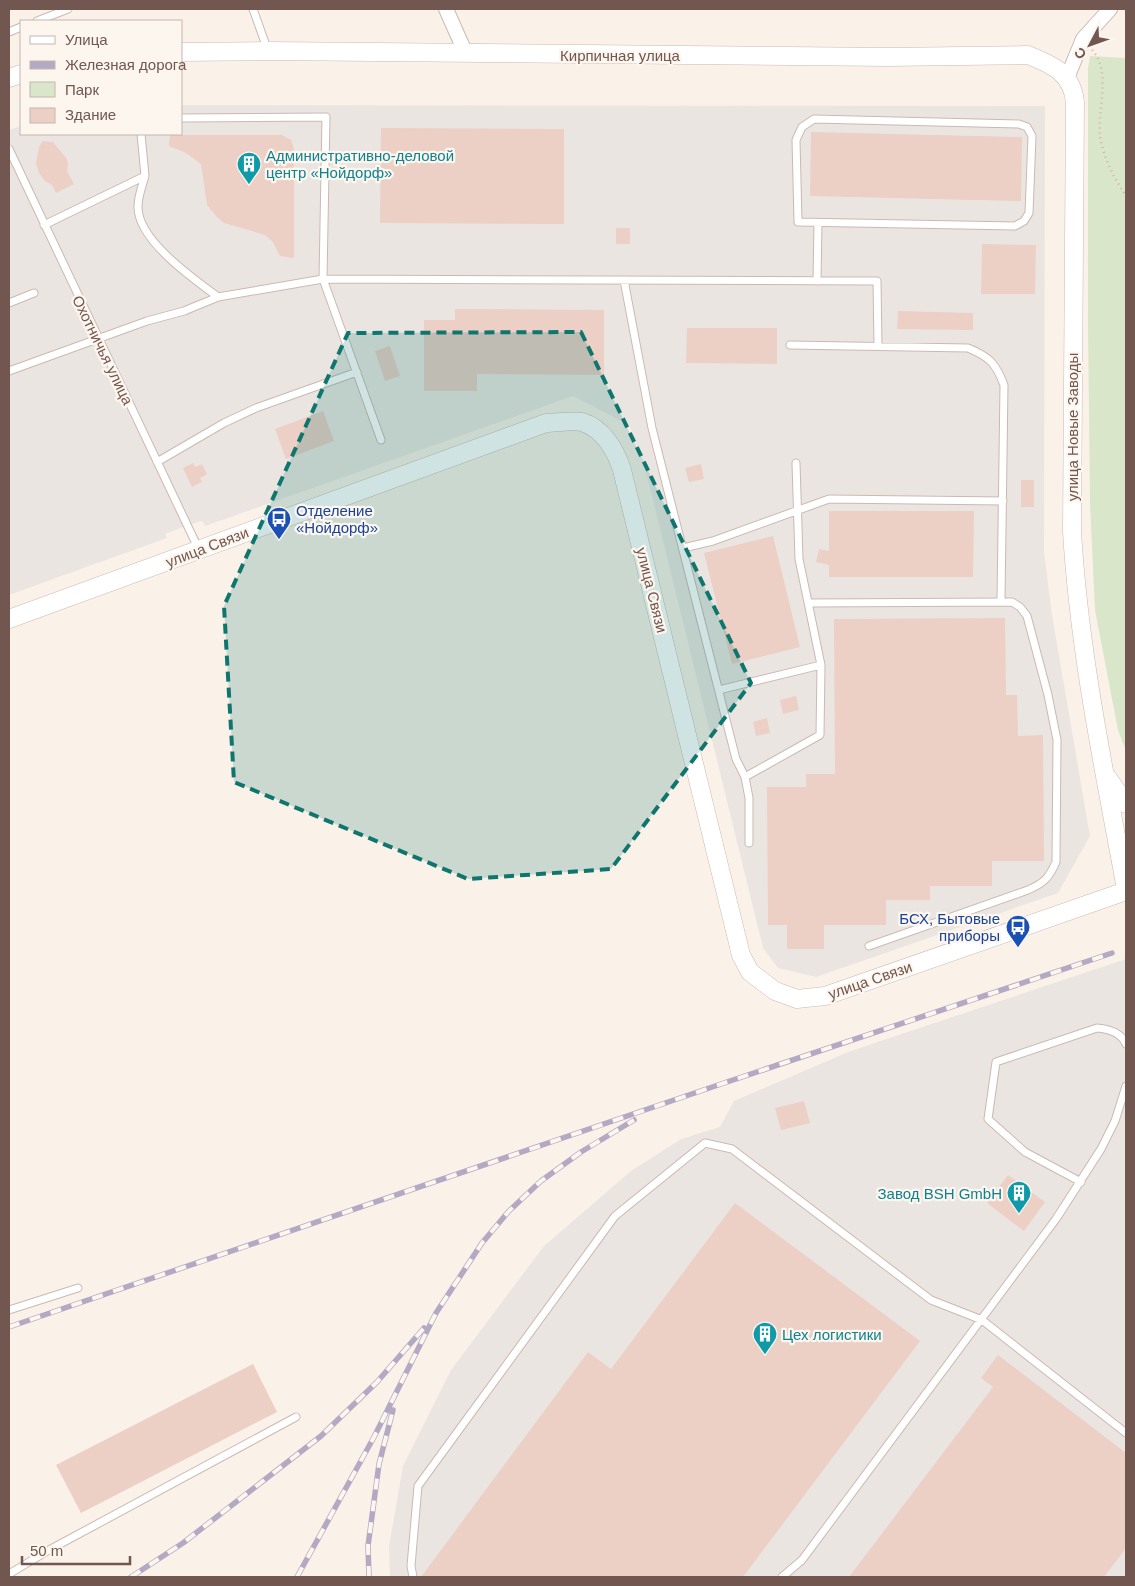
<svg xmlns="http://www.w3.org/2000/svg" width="1135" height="1586" font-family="Arial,sans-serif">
<rect width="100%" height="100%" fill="#faf1e9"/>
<!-- industrial -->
<path fill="#ebe5e2" d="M181 105 1045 106 1044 552 1052 615 1090 836 1058 893 816 977 778 968 763 948 645 467 629 425 573 396 205 526 202 521 186 526 165 534 167 538 9 595V130L21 126V134H181Z
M1126 959V1577H390L389 1546 403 1466 451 1370 544 1246 631 1171 681 1139 720 1127 734 1101 848 1052Z"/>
<!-- green -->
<path fill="#d9e6c9" d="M1090 56 1126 58V751L1118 730 1095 610 1090 503 1088 324V69Z"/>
<!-- building -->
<path fill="#eccfc5" d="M381 128 564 129V224L380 223Z
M811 132 1022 137 1021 201 810 196Z
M170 135H282L291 140 294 149V258L280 256 273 242 265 235 224 223 216 216 207 205 201 164 186 153 169 146Z
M43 141 53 142 67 159 68 165 67 171 74 184 56 193 52 185 45 181 39 173 36 163 39 147Z
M616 228H630V244H616Z
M982 244 1036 245 1035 294H981Z
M455 309 604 310V375L477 374V391H424V320H455Z
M898 311 973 313V330L897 329Z
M687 328H777V364L686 363Z
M390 346 400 376 385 381 375 351Z
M323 411 334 441 286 459 275 429Z
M193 463 195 467 202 464 207 474 200 478 202 482 192 487 183 468Z
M701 464 704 479 689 482 685 468Z
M1021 480H1034V507H1021Z
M829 511H974L973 577H829V565L816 562 819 549 829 551Z
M773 536 800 647 732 664 704 553Z
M1005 618 1006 695H1017L1018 736 1043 735 1044 861H992V886H930V900H886V925H824V949H787V925H768L767 787H806V774H835L834 619Z
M796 696 799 710 783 714 780 700Z
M767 718 770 733 756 736 753 722Z
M804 1101 810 1123 781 1130 775 1108Z
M1008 1175 1045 1202 1024 1231 987 1203Z
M735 1203 920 1341 743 1577H421L588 1352 611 1369Z
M998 1355 1126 1453V1548L1104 1577H849L993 1387 981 1378Z
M253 1364 277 1412 81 1513 56 1465Z"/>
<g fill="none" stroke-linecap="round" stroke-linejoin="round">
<defs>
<path id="service" d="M253 9 268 51
M37 21 68 9
M9 32 21 27
M181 118 326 117 323 279 381 440
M814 119 1019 124 1027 127 1032 136 1029 213 1024 221 1015 226 798 222 796 140 802 127Z
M9 149 199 550
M145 176C142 186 138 197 138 206 137 240 194 279 218 297
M44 225 145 176 141 134
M624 280 652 428 736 759 745 777 749 798V843
M817 281 818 223
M9 303 34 293
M790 345 968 348C990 357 996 364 1004 385L1001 600
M9 371 147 321 184 311 218 297 323 279 877 281 878 346
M157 462 224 423 256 408 357 372
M683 548 713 541 829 499 1003 501
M809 603 1012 602 1020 607 1027 616 1048 695 1057 740 1056 862C1049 878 1044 883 1028 890L869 946
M719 690 821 665
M745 777 820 735 821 665 799 559 796 463
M1081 1182 1025 1152 988 1119 996 1062 1097 1028C1109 1029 1121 1032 1126 1044
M9 1310 78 1288
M9 1574 49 1550 296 1417
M413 1577 411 1566 418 1486 615 1216 705 1143 732 1149 931 1300 982 1320 1126 1433
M782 1577 802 1560 1056 1219 1101 1149 1115 1121 1126 1086"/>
<path id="minor" d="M446 9 466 54
M1067 78 1083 39 1110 9"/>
<path id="tertiary" d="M181 52 268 51 888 57 1028 55C1053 65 1072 73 1075 102L1072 531C1079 651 1104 770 1126 889
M9 78 21 74
M9 619 546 423C555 423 573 420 582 422 603 428 616 451 622 470L741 955 750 972 775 991 797 999 825 996 1126 891
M1107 777 1126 804"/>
</defs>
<!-- service casing -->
<use href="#service" stroke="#cbb9b1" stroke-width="9"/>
<!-- minor casing -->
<use href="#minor" stroke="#cbb9b1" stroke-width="16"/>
<!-- tertiary casing -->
<use href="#tertiary" stroke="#cbb9b1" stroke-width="19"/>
<!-- path -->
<path stroke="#d1b2a8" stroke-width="2.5" stroke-dasharray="1 4" stroke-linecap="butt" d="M1092 50C1112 71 1097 110 1100 136 1103 157 1114 178 1126 196"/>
<!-- service -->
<use href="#service" stroke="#fff" stroke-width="7"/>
<!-- minor -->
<use href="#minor" stroke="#fff" stroke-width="14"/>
<!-- tertiary -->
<use href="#tertiary" stroke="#fff" stroke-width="18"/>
<defs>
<path id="rail" d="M9 1327 724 1083 1112 953
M131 1577 183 1543 321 1436 377 1382 424 1328
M297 1577 374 1437 436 1313 482 1243 509 1211 541 1181 581 1152 634 1120
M369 1577 368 1546 379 1464 393 1410"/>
</defs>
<!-- rail casing -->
<use href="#rail" stroke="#b3a9c3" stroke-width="5.5"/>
<!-- rail -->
<use href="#rail" stroke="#fdf6ef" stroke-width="4" stroke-dasharray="11" stroke-linecap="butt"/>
</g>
<!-- marked area -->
<path fill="#0f766e" fill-opacity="0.2" stroke="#0f766e" stroke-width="4" stroke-dasharray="10 6" stroke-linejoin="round" d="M581 332 751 683 611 869 468 879 234 782 224 606 348 333Z"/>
<!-- icons -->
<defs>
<symbol id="building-pin" viewBox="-11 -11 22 30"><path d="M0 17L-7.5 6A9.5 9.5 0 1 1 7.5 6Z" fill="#0f9aa8" stroke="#fdf6ef"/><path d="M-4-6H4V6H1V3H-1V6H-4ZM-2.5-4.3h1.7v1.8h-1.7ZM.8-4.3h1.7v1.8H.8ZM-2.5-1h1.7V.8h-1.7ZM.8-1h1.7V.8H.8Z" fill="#fff"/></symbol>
<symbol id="bus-pin" viewBox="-11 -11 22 30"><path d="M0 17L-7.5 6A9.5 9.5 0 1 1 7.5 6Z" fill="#1a4fb4" stroke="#fdf6ef"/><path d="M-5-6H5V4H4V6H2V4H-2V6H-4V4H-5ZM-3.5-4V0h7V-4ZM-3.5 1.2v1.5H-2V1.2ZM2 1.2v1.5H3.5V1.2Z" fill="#fff"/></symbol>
</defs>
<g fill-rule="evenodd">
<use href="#building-pin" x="235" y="150" width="28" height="38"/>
<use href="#bus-pin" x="265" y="505" width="28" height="38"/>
<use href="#bus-pin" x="1004" y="913" width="28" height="38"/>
<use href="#building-pin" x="1005" y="1179" width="28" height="38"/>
<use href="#building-pin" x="751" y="1320" width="28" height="38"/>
</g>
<g text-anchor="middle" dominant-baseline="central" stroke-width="4.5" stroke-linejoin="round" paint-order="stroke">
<!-- street labels -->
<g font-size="15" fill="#715750" stroke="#fdf6ef">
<text x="620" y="55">Кирпичная улица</text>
<text transform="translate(103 350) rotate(64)">Охотничья улица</text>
<text transform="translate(1072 427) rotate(-90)">улица Новые Заводы</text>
<text transform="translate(207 547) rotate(-21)">улица Связи</text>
<text transform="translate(652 590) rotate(76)">улица Связи</text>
<text transform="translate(870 980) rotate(-19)">улица Связи</text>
</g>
<!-- culture labels -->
<g font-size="15" fill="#0d838f" stroke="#fdf6ef" text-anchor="start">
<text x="266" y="155">Административно-деловой<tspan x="266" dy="17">центр «Нойдорф»</tspan></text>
<text x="1002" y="1193" text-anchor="end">Завод BSH GmbH</text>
<text x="782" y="1334">Цех логистики</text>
</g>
<!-- transit labels -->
<g font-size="15" fill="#164399" stroke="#fdf6ef" text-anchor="start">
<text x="296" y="510">Отделение<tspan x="296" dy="17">«Нойдорф»</tspan></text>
<text x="1000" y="918" text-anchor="end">БСХ, Бытовые<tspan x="1000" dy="17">приборы</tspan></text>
</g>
</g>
<!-- border -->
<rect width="1135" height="1586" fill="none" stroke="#715750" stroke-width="20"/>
<!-- legend -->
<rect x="20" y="20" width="162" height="115" fill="#fdf6ef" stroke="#c5b6af"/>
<rect x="30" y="36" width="25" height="8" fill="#ffffff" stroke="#c5b6af"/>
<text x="65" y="45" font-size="15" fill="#715750">Улица</text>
<rect x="30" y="61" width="25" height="8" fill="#b3a9c3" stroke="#c5b6af"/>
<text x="65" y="70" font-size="15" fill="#715750">Железная дорога</text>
<rect x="30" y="82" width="25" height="15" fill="#d9e6c9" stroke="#c5b6af"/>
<text x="65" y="95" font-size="15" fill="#715750">Парк</text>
<rect x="30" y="108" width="25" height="15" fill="#eccfc5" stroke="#c5b6af"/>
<text x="65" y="120" font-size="15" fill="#715750">Здание</text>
<!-- north arrow -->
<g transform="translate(1090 45) rotate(229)" stroke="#fdf6ef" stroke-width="4" paint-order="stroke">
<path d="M0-4L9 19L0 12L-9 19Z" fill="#715750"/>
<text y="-8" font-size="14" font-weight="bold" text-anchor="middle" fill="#715750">С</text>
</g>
<!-- scale -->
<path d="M22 1556v8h108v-8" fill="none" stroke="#715750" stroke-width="2.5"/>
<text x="30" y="1556" font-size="15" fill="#715750" stroke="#fdf6ef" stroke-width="4" paint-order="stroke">50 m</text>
</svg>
